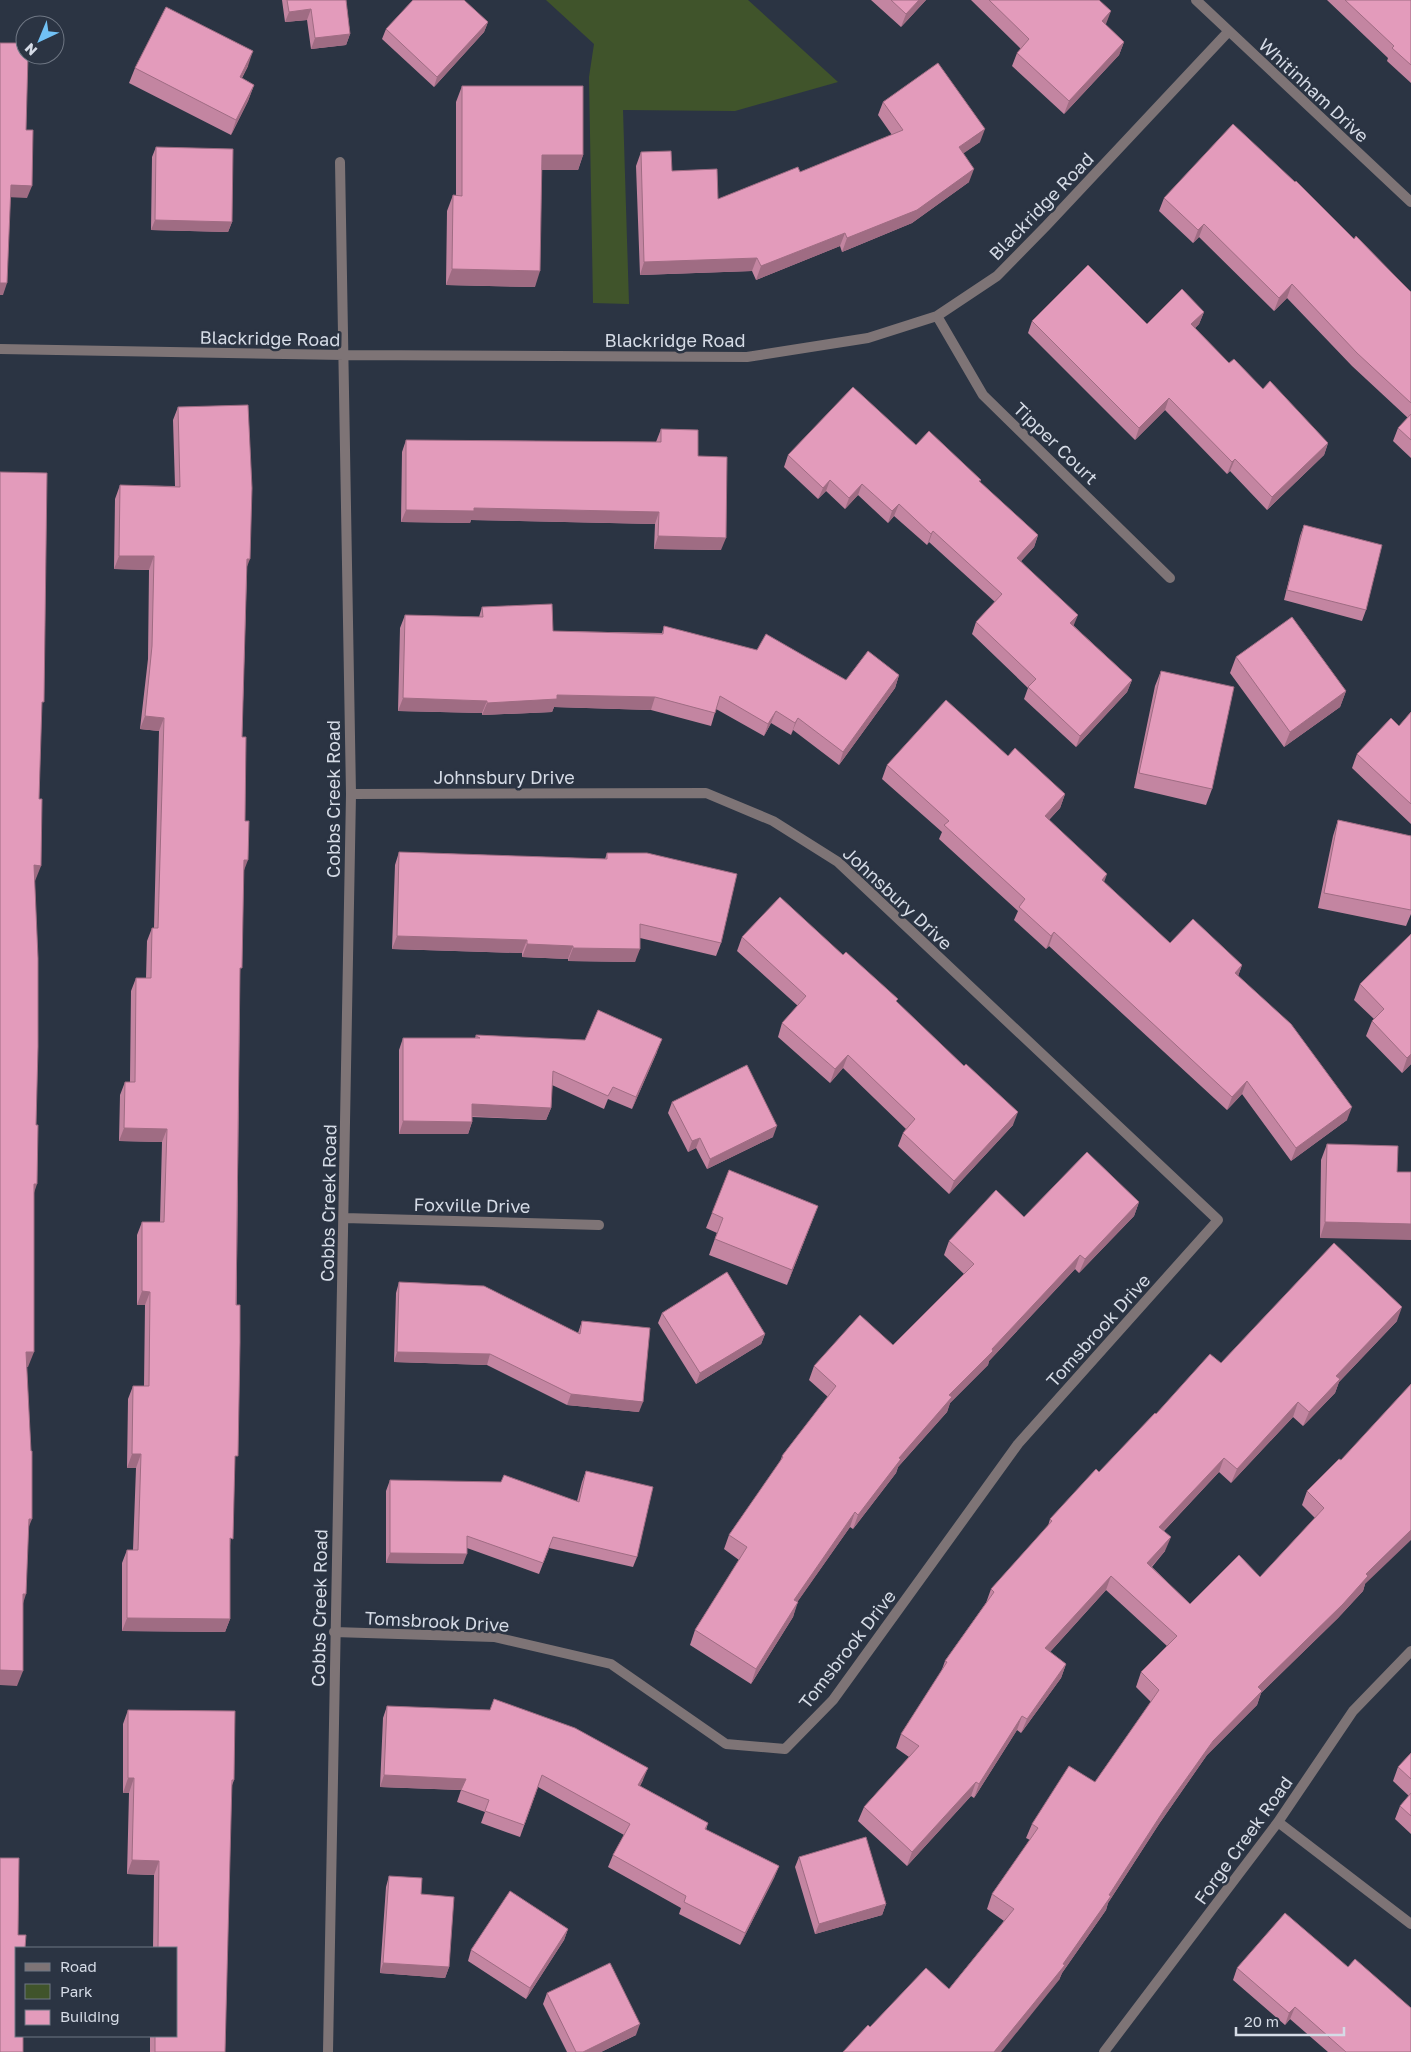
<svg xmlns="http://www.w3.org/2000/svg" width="1411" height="2052" font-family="'Golos Text',sans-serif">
<rect width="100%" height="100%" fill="#2b3443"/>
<!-- green -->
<path fill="#40542b" d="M546 0H748L838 82 735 111 623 110 629 304 593 303 589 77 594 44Z"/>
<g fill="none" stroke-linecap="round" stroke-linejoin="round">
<!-- street -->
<path stroke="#7e7476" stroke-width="10" d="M1196 0 1411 202
M937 316 983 395 1170 578
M0 349 344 355 747 357 868 338 937 316 997 276 1046 226 1228 32
M344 1218 599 1225
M334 1632 494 1637 611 1664 726 1744 785 1749 833 1700 1018 1444 1218 1220 838 862 773 821 706 793 351 794
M1278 1822 1411 1924
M328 2052 351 794 340 162
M1104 2052 1278 1822 1353 1711 1411 1651"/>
</g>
<!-- wall -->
<path fill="#c385a1" d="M282 0H346L350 34 346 45 311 49 307 20 285 22Z
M871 0H926L901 27Z
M971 0H1099L1106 25 1124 42 1119 55 1064 114 1012 66 1017 53 1021 49Z
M1327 0H1411V83L1387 61 1388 58Z
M488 22 484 32 434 87 382 39 386 29Z
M248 66 242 78 254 85 248 101 231 135 129 83 135 68Z
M462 86 583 155 578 170H542L535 287 446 285 447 211 453 195 456 196V102Z
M883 102 980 142 963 153 969 182 912 223 842 252 840 246 756 280 752 271 640 275 636 166 641 152 718 199 800 172 892 135 878 115Z
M156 147 232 222 228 232 151 230 152 157Z
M1164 198 1354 239 1411 292V458L1393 441 1398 428 1408 418 1352 366 1287 298 1274 311 1199 237 1193 243 1159 211Z
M1204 312 1199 324 1195 328 1229 363 1263 389 1328 443 1324 455 1267 510 1230 471 1227 474 1165 410 1135 440 1028 333 1032 321 1147 324Z
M178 407 247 569 242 737 243 871 240 974 235 1463 230 1546V1619L225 1632 122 1631V1563L127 1550H133L136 1468H127L128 1399 133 1386H144L145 1305H137V1235L142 1222H160L162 1142 119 1141 120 1095 125 1082H130L131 991 136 978H146L147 941 152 928H154L159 731 140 729 148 659 149 570 114 569 115 499 120 485 175 486 173 420Z
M661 429 698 456 721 550 654 549 655 524 471 520 470 523 401 522 402 452 406 440 656 442Z
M916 445 981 480 980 482 1038 535 1034 547 1021 561 1074 626 1132 680 1127 692 1076 747 1024 699 1028 688 972 634 976 622 995 602 929 542 927 545 894 516 888 523 858 495 845 509 826 491 818 499 784 467 788 455Z
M1304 525 1366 610 1362 621 1284 600 1300 536Z
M482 607 553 631 662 633 664 626 846 680 899 675 895 688 839 765 793 730 791 735 771 723 764 736 716 709 711 726 651 710 554 707 552 712 482 715V713L398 711 400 628 405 615 479 617Z
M1236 657 1346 691 1340 707 1284 747 1230 673Z
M1161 671 1212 789 1206 805 1134 788 1155 686Z
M1411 712V824L1352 768 1357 754 1399 726Z
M1008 756 1065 794 1060 808 1049 820 1104 883 1170 943 1242 965 1238 976 1347 1120 1291 1161 1242 1094 1227 1110 1049 946 1046 949 1014 920 1018 911 939 839 942 832 882 779 887 765Z
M1338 820 1411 836V914L1406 926 1318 908 1333 836Z
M399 852 605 859 607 853 721 943 716 956 640 938 635 962 568 961V959L522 957V953L392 949 395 865Z
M1411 934V1064L1402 1073 1366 1036 1372 1021 1374 1019 1354 1000 1360 984Z
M742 937 843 955 897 1002 1013 1125 949 1194 898 1146 903 1133 906 1129 843 1068 830 1083 778 1037 782 1023 798 1006 737 951Z
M476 1035 657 1052 632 1109 608 1099 604 1109 552 1085 551 1108 546 1120 472 1117V1122L468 1134H399V1050L403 1038H475Z
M672 1102 773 1137 707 1169 696 1148 688 1152 668 1113Z
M1327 1144 1397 1172 1320 1238 1321 1160Z
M1139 1202 1134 1216 1079 1273 1075 1269 989 1361 988 1365 950 1403 947 1412 898 1467 896 1473 853 1529 850 1527 797 1602 793 1617 751 1684 690 1645 695 1630 739 1560 724 1549 729 1535 780 1462 782 1456 828 1397 809 1380 814 1366 893 1345 964 1274 944 1255 949 1241 1024 1217Z
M818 1206 787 1285 709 1255 717 1233 706 1228 712 1213Z
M399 1282 578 1333 582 1321 639 1412 567 1405 487 1365 394 1362 396 1293Z
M662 1313 765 1334 761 1344 696 1384 658 1323Z
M1397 1321 1339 1382 1335 1393 1303 1426 1293 1417 1231 1483 1219 1472 1164 1531 1165 1551 1152 1567 1190 1604 1260 1577 1315 1518 1302 1505 1307 1491 1339 1459 1365 1584 1363 1591 1338 1618 1261 1693 1257 1705 1207 1755 1159 1824 1108 1903 1106 1910 1062 1973 1059 1980 870 2027 949 1989 1004 1921 987 1909 992 1894 1030 1840 1026 1838 1032 1824 1095 1782 1151 1702 1136 1687 1141 1672 1167 1646 1106 1590 1050 1652 1066 1664 1061 1678 1021 1733 1017 1730 974 1798 971 1796 907 1866 858 1821 864 1807 909 1757 896 1748 901 1734 941 1672 945 1661 986 1603 991 1589 1048 1526 1050 1519 1099 1472 1156 1414 1221 1363Z
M586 1471 637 1557 633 1567 549 1548 539 1574 467 1548 463 1564 386 1563V1491L390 1480 577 1501 582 1482Z
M387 1706 643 1780 640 1786 708 1823 706 1830 779 1866 774 1878 740 1945 679 1914 681 1908 608 1867 613 1855 624 1835 538 1787 520 1837 481 1823 485 1812 457 1802 461 1790 380 1787 383 1718Z
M128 1710 234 1780 231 1788 225 2052H150V2036H176V1948H153L154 1875 127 1874 129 1793H123V1724Z
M1411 1753V1834L1395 1819 1400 1806 1409 1796 1393 1781 1398 1767Z
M799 1857 886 1904 882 1915 815 1934 795 1867Z
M389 1876 421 1894 449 1967 445 1978 380 1973 386 1887Z
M568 1929 564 1940 526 1999 468 1961 471 1950Z
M1237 1968 1411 2052H1328L1290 2019 1285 2025 1233 1980Z
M547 1993 636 2035 601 2052H567L543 2004Z"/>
<!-- shaded-wall -->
<path fill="#9f6c83" d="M919 0H926L901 27 906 14Z
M311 9 307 20 285 22 289 12Z
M1111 11 1106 24 1097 34 1102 21Z
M488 22 484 32 434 87 437 77Z
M350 34 346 45 311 49 315 38Z
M1124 42 1119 55 1064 114 1069 101Z
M253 51 248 66 234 93 240 77Z
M254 85 248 101 231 135 236 120Z
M985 129 980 142 954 160 959 147Z
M542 155H583L578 170H537Z
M974 169 969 182 912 223 842 252 847 238Z
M11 185 32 186 27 198 6 197Z
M155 220 232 222 228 232 151 230Z
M1204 224 1199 237 1193 243 1198 230Z
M845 233 840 246 756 280 761 266Z
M757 258 752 271 640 275 644 262Z
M452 269 540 271 535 287 446 285Z
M0 283H7L3 295H0Z
M1292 284 1287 298 1274 311 1279 298Z
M1204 312 1199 324 1186 337 1191 324Z
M1169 398 1165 410 1135 440 1139 428Z
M1328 443 1324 455 1267 510 1272 497Z
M1235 459 1230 471 1227 474 1232 462Z
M830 480 826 491 818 499 823 488Z
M862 484 858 495 845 509 849 498Z
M899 504 894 516 888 523 892 511Z
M474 508 659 512 655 524 471 520 470 523 401 522 406 510Z
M933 531 929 542 927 545 931 534Z
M1038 535 1034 547 1013 570 1017 558Z
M658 536 726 538 721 550 654 549Z
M119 556H154L149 570 114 569Z
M247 559H250L245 572Z
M1078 615 1073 627 1070 623Z
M899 675 895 688 839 765 843 752Z
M1132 680 1127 692 1076 747 1080 736Z
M1346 691 1340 707 1284 747 1290 732Z
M557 695 655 697 651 710 554 707 552 712 482 715 487 703Z
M403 698 487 701 482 713 398 711Z
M776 711 771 723 764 736 768 724Z
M145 716 164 718 159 731 140 729Z
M798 718 793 730 791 735 795 723Z
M1065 794 1060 808 1040 829 1045 816Z
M244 860H248L243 873Z
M34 865 41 866 35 881 28 880Z
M1107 874 1102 888V880Z
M1054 932 1049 946 1046 949 1051 936Z
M397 936 527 940 522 953 392 949Z
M527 944 573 946 568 959 522 957Z
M573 948 640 949 635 962 568 961Z
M1242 965 1237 979 1235 973Z
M662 1039 657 1052 632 1109 636 1097Z
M1411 1054V1064L1402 1073 1407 1058Z
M848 1055 843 1068 830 1083 835 1069Z
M1247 1081 1242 1094 1227 1110 1232 1097Z
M472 1104 551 1108 546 1120 468 1116Z
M1352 1107 1347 1120 1291 1161 1296 1148Z
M1018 1112 1013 1125 949 1194 954 1181Z
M403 1121 472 1122 468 1134H399Z
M777 1126 773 1137 707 1169 710 1159Z
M124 1128 167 1129 162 1142 119 1141Z
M700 1138 696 1148 688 1152 692 1141Z
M34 1184H37L32 1199Z
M1139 1202 1134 1216 1079 1273 1085 1259Z
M818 1206 812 1221 787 1285 792 1270Z
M1325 1222 1411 1224V1240L1320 1238Z
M1080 1255 1075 1269 989 1361 988 1365 950 1403 947 1412 898 1467 896 1473 853 1529 858 1515 899 1458 949 1395Z
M142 1291 150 1292 145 1305H137Z
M1402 1307 1397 1321 1339 1382 1335 1393 1303 1426 1309 1412 1336 1376Z
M765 1334 761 1344 696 1384 700 1373Z
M26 1352H34L28 1367H20Z
M397 1352 490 1354 487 1365 394 1362Z
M571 1394 643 1402 639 1412 567 1405Z
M1298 1402 1293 1417 1231 1483 1237 1469Z
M132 1454H141L136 1468H127Z
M1224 1458 1219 1472 1154 1541 1159 1527Z
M855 1512 850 1527 789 1614 794 1600Z
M29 1519H32L26 1534Z
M1411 1530V1540L1365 1584 1363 1591 1338 1618 1261 1693 1257 1705 1207 1755 1159 1824 1108 1903 1106 1910 1062 1973 1059 1980 1001 2052H994L1063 1964 1109 1895 1164 1810 1213 1741 1258 1687 1366 1574Z
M1171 1537 1165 1551 1142 1577 1147 1563Z
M390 1553 467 1554 463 1564 386 1563Z
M1111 1576 1106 1590 1040 1663 1045 1648Z
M23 1594H26L21 1610Z
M798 1602 793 1617 751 1684 756 1669Z
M127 1618 230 1619 225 1632 122 1631Z
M1066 1664 1061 1678 1021 1733 1027 1719Z
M0 1670 23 1671 17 1686 0 1685Z
M1022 1716 1017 1730 974 1798 979 1784Z
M648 1768 643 1780 634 1797 638 1785Z
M384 1775 466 1779 461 1790 380 1787Z
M128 1778H134L129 1793H123Z
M976 1782 971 1796 907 1866 912 1852Z
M132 1860 159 1861 154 1875 127 1874Z
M779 1866 774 1878 740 1945 745 1933Z
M886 1904 882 1915 815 1934 819 1924Z
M568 1929 564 1940 526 1999 530 1988Z
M383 1963 449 1967 445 1978 380 1973Z
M1295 2007 1290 2019 1285 2025 1289 2013Z
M640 2024 636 2035 601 2052H583Z"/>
<!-- building -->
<path fill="#e39bbb" stroke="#9f6c83" d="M287 0H346L350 34 315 38 311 9 289 12Z
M413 0H464L488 22 437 77 386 29Z
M891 0H919L906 14Z
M989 0H1099L1111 11 1102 21 1124 42 1069 101 1017 53 1029 39Z
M1345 0H1411V65L1392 48 1394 46Z
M166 7 253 51 240 77 254 85 236 120 135 68Z
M0 43H25V55H28L26 130H33L32 186 11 185 7 283H0Z
M938 63 985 129 959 147 974 169 917 210 847 238 845 233 761 266 757 258 644 262 641 152 671 151 672 171 717 169 718 199 798 167 800 172 903 130 883 102Z
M462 86H583V155H542L540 271 452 269 453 195 462 196Z
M1233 124 1295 182 1296 181 1354 239 1356 236 1396 277 1411 292V403L1357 353 1292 284 1279 298 1204 224 1198 230 1164 198Z
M156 147 233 149 232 222 155 220Z
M1088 265 1147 324 1182 289 1204 312 1191 324 1229 363 1234 359 1263 389 1270 381 1328 443 1272 497 1235 459 1232 462 1169 398 1139 428 1032 321Z
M853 387 916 445 929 431 981 480 979 481 1038 535 1017 558 1078 615 1070 623 1132 680 1080 736 1028 687 1036 679 976 622 1002 594 933 531 931 534 899 504 892 511 862 484 849 498 830 480 823 488 788 455Z
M248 405 252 488 250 559H247L242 737H246L245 821H249L248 860H244L242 968H240L236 1305H240V1343L238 1456H235L233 1539 230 1538V1619L127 1618V1550H138L141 1454H132L133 1386H149L150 1292 142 1291V1222H164L167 1129 124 1128 125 1082H135L136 978H151L152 928H158L164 718 145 716 152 646 154 556H119L120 485 180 487 178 407Z
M1411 414V440L1398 428Z
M661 429 698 430V456L727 457 726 538 658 536 659 512 474 508V511L406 510V440L661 442Z
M0 472 47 473 44 702H42L39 799H42L41 866 34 865 38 958V1047L36 1125H38L37 1184H34V1352H26L31 1451H32V1519H29L26 1594H23V1671L0 1670Z
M1304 525 1382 545 1366 610 1287 590Z
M552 604 553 631 663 634 664 626 757 650 766 634 846 680 868 651 899 675 843 752 798 718 795 723 776 711 768 724 720 696 715 713 655 697 557 695V699L487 703V701L403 698 405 615 483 617 482 607Z
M1292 617 1346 691 1290 732 1236 657Z
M1161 671 1234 687 1212 789 1139 773Z
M946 700 1008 756 1015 748 1065 794 1045 816 1107 874 1102 880 1170 943 1193 919 1242 965 1235 973 1291 1024 1352 1107 1296 1148 1247 1081 1232 1097 1054 932 1051 936 1019 907 1025 899 944 825 949 821 887 765Z
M1411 712V804L1357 754 1391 718 1399 726Z
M1338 820 1411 836V910L1324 893Z
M399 852 607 859V853H647L737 874 721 943 640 924V949L573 948V946L527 944V940L397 936Z
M780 897 843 955 846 952 898 999 896 1001 964 1066 966 1064 1018 1112 954 1181 903 1133 915 1119 848 1055 835 1069 782 1023 806 996 742 937Z
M1411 934V1054L1407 1058 1372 1021 1384 1009 1360 984Z
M598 1010 662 1039 636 1097 613 1087 608 1096 553 1071 551 1108 472 1104V1122L403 1121V1038H480L476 1036V1035L585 1040Z
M747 1065 777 1126 710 1159 700 1138 692 1141 672 1102Z
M1327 1144 1398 1146 1397 1172H1411V1224L1325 1222Z
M1087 1152 1139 1202 1085 1259 1080 1255 992 1349 993 1351 949 1395 952 1397 899 1458 901 1459 858 1515 855 1512 794 1600 798 1602 756 1669 695 1630 747 1547 729 1535 783 1457 782 1456 836 1386 814 1366 860 1315 893 1345 974 1264 949 1241 996 1190 1024 1217Z
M729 1170 818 1206 792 1270 715 1239 723 1218 712 1213Z
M1334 1243 1402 1307 1336 1376 1340 1379 1309 1412 1298 1402 1237 1469 1224 1458 1159 1527 1171 1537 1147 1563 1190 1604 1239 1555 1260 1577 1324 1508 1307 1491 1339 1459 1341 1460 1411 1384V1530L1366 1574 1368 1576 1343 1604 1258 1687 1262 1691 1213 1741 1164 1810 1109 1895 1111 1896 1063 1964 1065 1965 994 2052H843L868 2025 870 2027 926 1968 949 1989 1014 1909 992 1894 1038 1828 1032 1824 1069 1766 1095 1782 1159 1690 1141 1672 1177 1636 1111 1576 1045 1648 1066 1664 1027 1719 1022 1716 979 1784 976 1782 912 1852 864 1807 919 1746 901 1734 947 1662 945 1661 994 1592 991 1589 1052 1521 1050 1519 1096 1469 1099 1472 1155 1413 1156 1414 1210 1354 1221 1363Z
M727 1272 765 1334 700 1373 662 1313Z
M399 1282 484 1286 580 1334 582 1321 650 1328 643 1402 571 1394 490 1354 397 1352Z
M586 1471 653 1487 637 1557 553 1537 543 1563 467 1536V1554L390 1553V1480L501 1482 504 1475 579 1502Z
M494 1699 575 1728 648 1768 638 1785 708 1823 705 1829 779 1866 745 1933 684 1902 686 1896 613 1855 630 1824 542 1775 524 1825 485 1811 489 1800 461 1790 466 1779 384 1775 387 1706 490 1710Z
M128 1710 235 1711 234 1780H232L225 2052H155V2036H176V1948H158L159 1861 132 1860 134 1778H128Z
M1411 1753V1779L1398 1767Z
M1411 1793V1816L1400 1806Z
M866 1837 886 1904 819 1924 799 1857Z
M0 1858H19L18 1935H26L25 1948H16V2036H23V2052H0Z
M389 1876 422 1878 421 1894 454 1897 449 1967 383 1963Z
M510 1891 568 1929 530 1988 471 1950Z
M1285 1913 1348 1967 1355 1959 1411 2008V2052H1346L1295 2007 1289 2013 1237 1968Z
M610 1963 640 2024 583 2052H576L547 1993Z"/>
<g text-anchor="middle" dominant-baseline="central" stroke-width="5" stroke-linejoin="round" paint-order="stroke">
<!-- street labels -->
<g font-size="18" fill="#d5dbe6" stroke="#2b3443">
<text transform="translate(1314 90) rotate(43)">Whitinham Drive</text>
<text transform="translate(1041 206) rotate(-46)">Blackridge Road</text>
<text transform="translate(270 338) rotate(1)">Blackridge Road</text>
<text x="675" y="340">Blackridge Road</text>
<text transform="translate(1056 443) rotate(44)">Tipper Court</text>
<text x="504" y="777">Johnsbury Drive</text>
<text transform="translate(333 799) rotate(-90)">Cobbs Creek Road</text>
<text transform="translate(898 898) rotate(43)">Johnsbury Drive</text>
<text transform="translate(328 1203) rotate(-89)">Cobbs Creek Road</text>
<text transform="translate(472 1205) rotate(1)">Foxville Drive</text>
<text transform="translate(1098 1330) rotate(-48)">Tomsbrook Drive</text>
<text transform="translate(319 1608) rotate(-89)">Cobbs Creek Road</text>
<text transform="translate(437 1621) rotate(3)">Tomsbrook Drive</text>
<text transform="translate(847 1649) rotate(-52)">Tomsbrook Drive</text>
<text transform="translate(1243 1840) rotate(-54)">Forge Creek Road</text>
</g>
</g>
<!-- legend -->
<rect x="15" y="1947" width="162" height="90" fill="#2b3443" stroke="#6f7784"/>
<rect x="25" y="1963" width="25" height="8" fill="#7e7476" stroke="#6f7784"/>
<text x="60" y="1972" font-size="15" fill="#d5dbe6">Road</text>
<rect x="25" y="1984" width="25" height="15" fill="#40542b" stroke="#6f7784"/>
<text x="60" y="1997" font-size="15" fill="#d5dbe6">Park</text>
<rect x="25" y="2010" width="25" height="15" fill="#e39bbb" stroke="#6f7784"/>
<text x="60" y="2022" font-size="15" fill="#d5dbe6">Building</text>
<!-- north arrow -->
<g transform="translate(40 40) rotate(224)"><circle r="24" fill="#2b3443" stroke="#6f7784"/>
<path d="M0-4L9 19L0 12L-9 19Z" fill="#71c1f5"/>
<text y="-8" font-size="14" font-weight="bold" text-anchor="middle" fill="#d5dbe6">N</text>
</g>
<!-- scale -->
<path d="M1236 2027v8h108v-8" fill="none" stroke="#d5dbe6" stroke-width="2.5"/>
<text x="1244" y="2027" font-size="15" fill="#d5dbe6" stroke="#2b3443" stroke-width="4" paint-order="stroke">20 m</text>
</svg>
